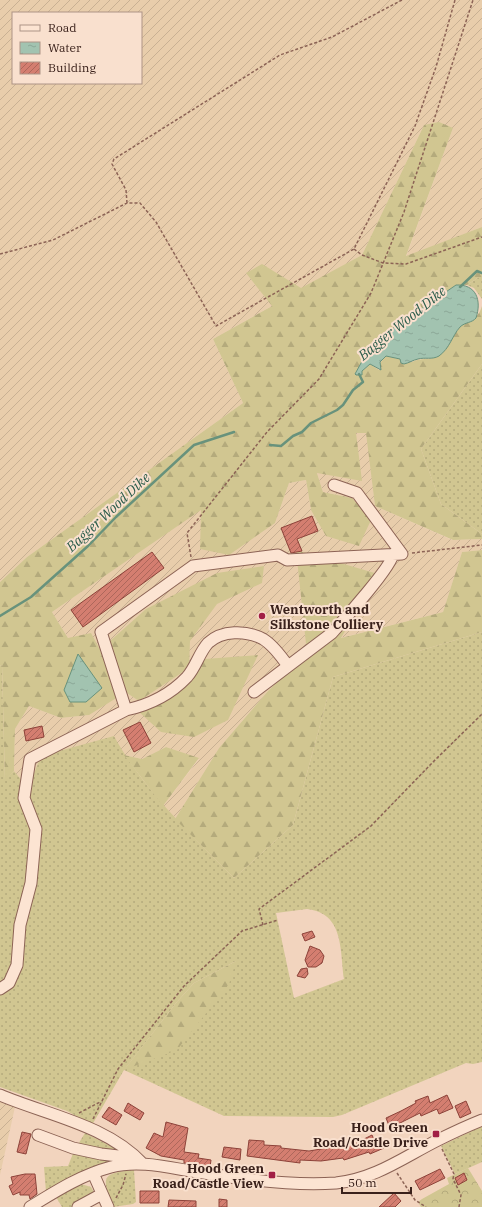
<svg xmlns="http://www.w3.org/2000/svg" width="482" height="1207" font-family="'IBM Plex Serif',serif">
<defs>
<pattern id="farmland-furrows" width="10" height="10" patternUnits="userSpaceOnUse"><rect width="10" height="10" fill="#e8cdab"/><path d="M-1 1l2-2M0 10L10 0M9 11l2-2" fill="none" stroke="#c8b093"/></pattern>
<pattern id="grass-dots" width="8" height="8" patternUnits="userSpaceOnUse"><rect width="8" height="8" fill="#d1c691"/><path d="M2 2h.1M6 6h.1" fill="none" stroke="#b4aa7c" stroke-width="1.8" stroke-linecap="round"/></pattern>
<pattern id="forest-firs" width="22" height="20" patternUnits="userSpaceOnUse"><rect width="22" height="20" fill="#d1c691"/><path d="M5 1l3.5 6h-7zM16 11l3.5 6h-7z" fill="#b4aa7c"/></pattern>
<pattern id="park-crowns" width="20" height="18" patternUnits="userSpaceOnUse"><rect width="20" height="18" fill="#d1c691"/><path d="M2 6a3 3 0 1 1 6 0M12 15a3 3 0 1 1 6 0" fill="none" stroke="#b4aa7c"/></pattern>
<pattern id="water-ripples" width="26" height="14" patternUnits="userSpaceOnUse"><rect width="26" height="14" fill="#a2c3b0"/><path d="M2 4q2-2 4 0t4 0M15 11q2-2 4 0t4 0" fill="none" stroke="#8ca797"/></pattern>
<pattern id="building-hatch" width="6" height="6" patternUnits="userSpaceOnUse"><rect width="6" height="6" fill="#d47e70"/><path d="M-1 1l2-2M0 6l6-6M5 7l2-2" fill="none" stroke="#ad675b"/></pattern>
</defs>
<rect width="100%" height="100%" fill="#f2d4be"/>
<!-- farmland -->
<path fill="url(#farmland-furrows)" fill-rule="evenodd" d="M0 0H482V227L406 257 453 128 424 125 362 255 213 339 243 403 27 557 0 582ZM13 13H141V83H13Z
M356 433H367L375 506 452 540 482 539V550L462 552 443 612 340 638 307 653 268 691 219 748 175 819 163 806 199 759 166 747 142 759 124 755 28 789 14 771 15 729 29 706 61 718 89 715 68 638 52 612 201 509 275 523 289 483 306 480 311 510 352 498 323 492 317 473Z
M0 1101 15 1107 0 1175Z"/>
<!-- grass -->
<path fill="url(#grass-dots)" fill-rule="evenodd" d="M479 277H482V299L474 288 467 285Z
M482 364V534L441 504 421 449Z
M482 632V1062L473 1064 466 1063 342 1115 333 1117 224 1116 124 1070 92 1125 67 1111 0 1087V666L2 665 5 780 14 771 28 788 41 756 114 736C144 791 191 834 234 878L293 825 333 677ZM307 909C344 913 340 950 344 979L294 998 276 913ZM236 961 125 1069 176 1003 194 983Z
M482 1126V1162L455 1174 441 1146Z
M85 1133 124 1153 127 1158C98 1167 72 1175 46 1192L44 1167 68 1166 74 1151Z
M134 1170 136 1202 133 1204 113 1207C102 1178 100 1173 134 1170Z
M81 1184 91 1187 94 1192 93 1196 72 1207H62L56 1197Z"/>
<!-- forest -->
<path fill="url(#forest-firs)" d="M439 122 453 128 406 256 482 227V277H479L467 285H456L386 333 388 337 386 342 379 347 374 346 366 354 355 374 356 375H362V371L370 364 379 370 381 368 380 363 386 356 412 362C420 357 430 361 438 356 450 348 452 335 461 326 469 318 477 322 482 306V364L421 449 441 504 482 534V539L453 540 375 506 366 433H356L362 481 317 473 323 492 352 498 371 520 359 546 326 536 311 510 306 480 289 483 275 523 229 555 200 549 201 510 52 612 68 638 91 633 112 672 118 697 89 715 61 718 29 706 15 729 14 771 5 781 2 665 0 666V582L27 557 243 403 213 339 272 306 246 273 262 264 301 288 362 255 424 125Z
M296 550 378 574 341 638 443 612 462 552 482 550V632L333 677 293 825 234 878 175 819 219 748 268 691 307 653Z
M264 566 262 583 217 604 190 641 189 668 139 701 124 691 114 664 110 641 146 609 217 573Z
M258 655 228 720 194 737 161 732 139 712 174 695 205 659Z
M166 747 199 758 163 806 124 755 142 759Z
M236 961 229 984 177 1050 124 1070 176 1003 194 983Z"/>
<!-- park -->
<path fill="url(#park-crowns)" d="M468 1168 482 1191V1207H421L418 1202 422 1199 449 1184 447 1178Z"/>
<!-- water -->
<path fill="url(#water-ripples)" stroke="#68927c" d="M456 285C476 284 482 300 476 318 472 323 465 322 460 327 452 336 450 348 439 356 432 360 425 357 418 359 413 360 409 363 404 364L401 363 400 359 386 356 380 362 381 370 370 364 362 371V375H356L355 374 366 354 374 346 379 347 386 342 388 337 386 333Z
M78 654 102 688 86 702H70L64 690Z"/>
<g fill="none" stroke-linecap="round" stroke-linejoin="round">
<!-- stream -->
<path stroke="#68927c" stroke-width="2.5" d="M460 287 477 271 482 273
M270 445 281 446 293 436 302 432 311 423 337 410 343 405 353 390 363 382 359 374
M0 616 31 597 88 546 116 517 194 445 234 432"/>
</g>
<!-- building -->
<path fill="url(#building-hatch)" stroke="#8d4239" d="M312 516 318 531 297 539 302 551 291 553 281 528Z
M152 552 164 568 83 627 71 610Z
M140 722 151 743 134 752 123 730Z
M42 726 44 737 26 741 24 730Z
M312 931 315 937 305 941 302 934Z
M310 946 320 950 324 956 322 963 316 967H308L305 960Z
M307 968 308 974 305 978 297 976 301 969Z
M447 1095 453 1108 439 1114 437 1109 421 1116 420 1113 390 1128 386 1118 401 1111 416 1103 415 1101 428 1096 430 1103Z
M466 1101 471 1113 460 1118 455 1106Z
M128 1103 144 1113 140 1120 124 1111Z
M109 1107 122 1115 116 1125 102 1117Z
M166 1122 188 1128 184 1152 199 1154 198 1158 211 1160 210 1167 184 1163V1160L161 1156 146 1148 154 1133 163 1137Z
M22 1132 31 1134 26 1154 17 1152Z
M372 1135 376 1144 381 1142 384 1148 370 1154 369 1152 344 1160 343 1158 321 1161 300 1160V1163L247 1156 249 1140 264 1141V1145L281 1146V1148L309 1151 339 1146 348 1143 349 1145 364 1140V1139Z
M224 1147 241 1149 240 1160 222 1157Z
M440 1169 445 1178 420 1190 415 1181Z
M464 1173 467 1180 458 1185 455 1178Z
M25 1174H35L37 1194 30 1199 29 1195H20V1192L13 1195 9 1186 13 1184 11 1177Z
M140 1191H159V1203H140Z
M394 1193 401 1201 395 1207H379Z
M219 1199 227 1200V1207H219Z
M169 1200 196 1201V1207H168Z"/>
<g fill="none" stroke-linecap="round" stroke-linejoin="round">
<defs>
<path id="minor" d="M254 692 332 633C342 622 393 565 393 554
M126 710C149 705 170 695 187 677 196 667 199 653 208 643 222 630 246 630 263 639 273 645 281 656 288 666
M0 989 9 983 17 965 20 925 31 883 36 829 24 798 30 759 126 710 101 632 193 566 278 555 287 560 402 554 357 493 334 485
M0 1095C47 1115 107 1125 143 1164
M38 1135 73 1148 101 1154 136 1158
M93 1173 108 1207
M30 1207C56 1191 81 1175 111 1167 141 1159 173 1169 204 1173 246 1180 293 1186 336 1183 375 1179 404 1157 438 1140 452 1133 467 1126 482 1120
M78 1207 102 1194"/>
</defs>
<!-- minor casing -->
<use href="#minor" stroke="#8c6355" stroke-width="13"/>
<!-- path -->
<path stroke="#8c6355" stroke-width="1.5" stroke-dasharray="3 2" stroke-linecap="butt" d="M127 203 126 190 112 164 114 159 280 55 332 37 402 0
M354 249 362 255 383 263 406 264 482 237
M0 254 53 240 127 203H140L156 222 216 326 354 249 415 126 436 67 455 0
M412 553 482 545
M191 557 187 533 267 432 319 379 371 293 404 212 473 0
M263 925 259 909 371 826 433 762 482 714
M79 1113 100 1102
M93 1119 118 1069 184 986 242 931 278 920
M442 1149 454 1174 453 1179 461 1195 459 1207
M397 1173 415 1200 426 1207
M116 1198 123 1185 126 1174"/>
<!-- minor -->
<use href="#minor" stroke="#fce4d2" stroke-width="11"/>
</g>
<!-- markers -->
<g fill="#a11f45" stroke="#f9e0ce" stroke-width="1.5">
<circle cx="262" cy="616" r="4"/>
<rect x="432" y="1130" width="8" height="8" rx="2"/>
<rect x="268" y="1171" width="8" height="8" rx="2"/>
</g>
<g text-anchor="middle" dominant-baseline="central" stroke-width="4" stroke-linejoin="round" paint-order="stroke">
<!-- poi labels -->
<g font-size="13" font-weight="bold" fill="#3a211b" stroke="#f9e0ce" text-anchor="end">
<text x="270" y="609" text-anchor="start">Wentworth and<tspan x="270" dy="15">Silkstone Colliery</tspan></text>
<text x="428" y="1127">Hood Green<tspan x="428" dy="15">Road/Castle Drive</tspan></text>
<text x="264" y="1168">Hood Green<tspan x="264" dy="15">Road/Castle View</tspan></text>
</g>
<!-- water labels -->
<g font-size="14" font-style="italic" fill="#295b4a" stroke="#f9e0ce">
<text transform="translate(402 323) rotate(-39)">Bagger Wood Dike</text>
<text transform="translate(108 512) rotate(-43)">Bagger Wood Dike</text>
</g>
</g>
<!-- legend -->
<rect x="12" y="12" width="130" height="72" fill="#f9e0ce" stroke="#ad9486"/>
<rect x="20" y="25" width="20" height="6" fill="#fce4d2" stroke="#ad9486"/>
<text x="48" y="32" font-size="12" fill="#3a211b">Road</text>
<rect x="20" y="42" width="20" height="12" fill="url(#water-ripples)" stroke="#ad9486"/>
<text x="48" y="52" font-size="12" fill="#3a211b">Water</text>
<rect x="20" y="62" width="20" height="12" fill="url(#building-hatch)" stroke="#ad9486"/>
<text x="48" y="72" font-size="12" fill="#3a211b">Building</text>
<!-- scale -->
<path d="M342 1187v6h69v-6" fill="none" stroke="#3a211b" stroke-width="2"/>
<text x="348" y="1187" font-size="12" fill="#3a211b" stroke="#f9e0ce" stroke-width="3" paint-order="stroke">50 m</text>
</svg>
